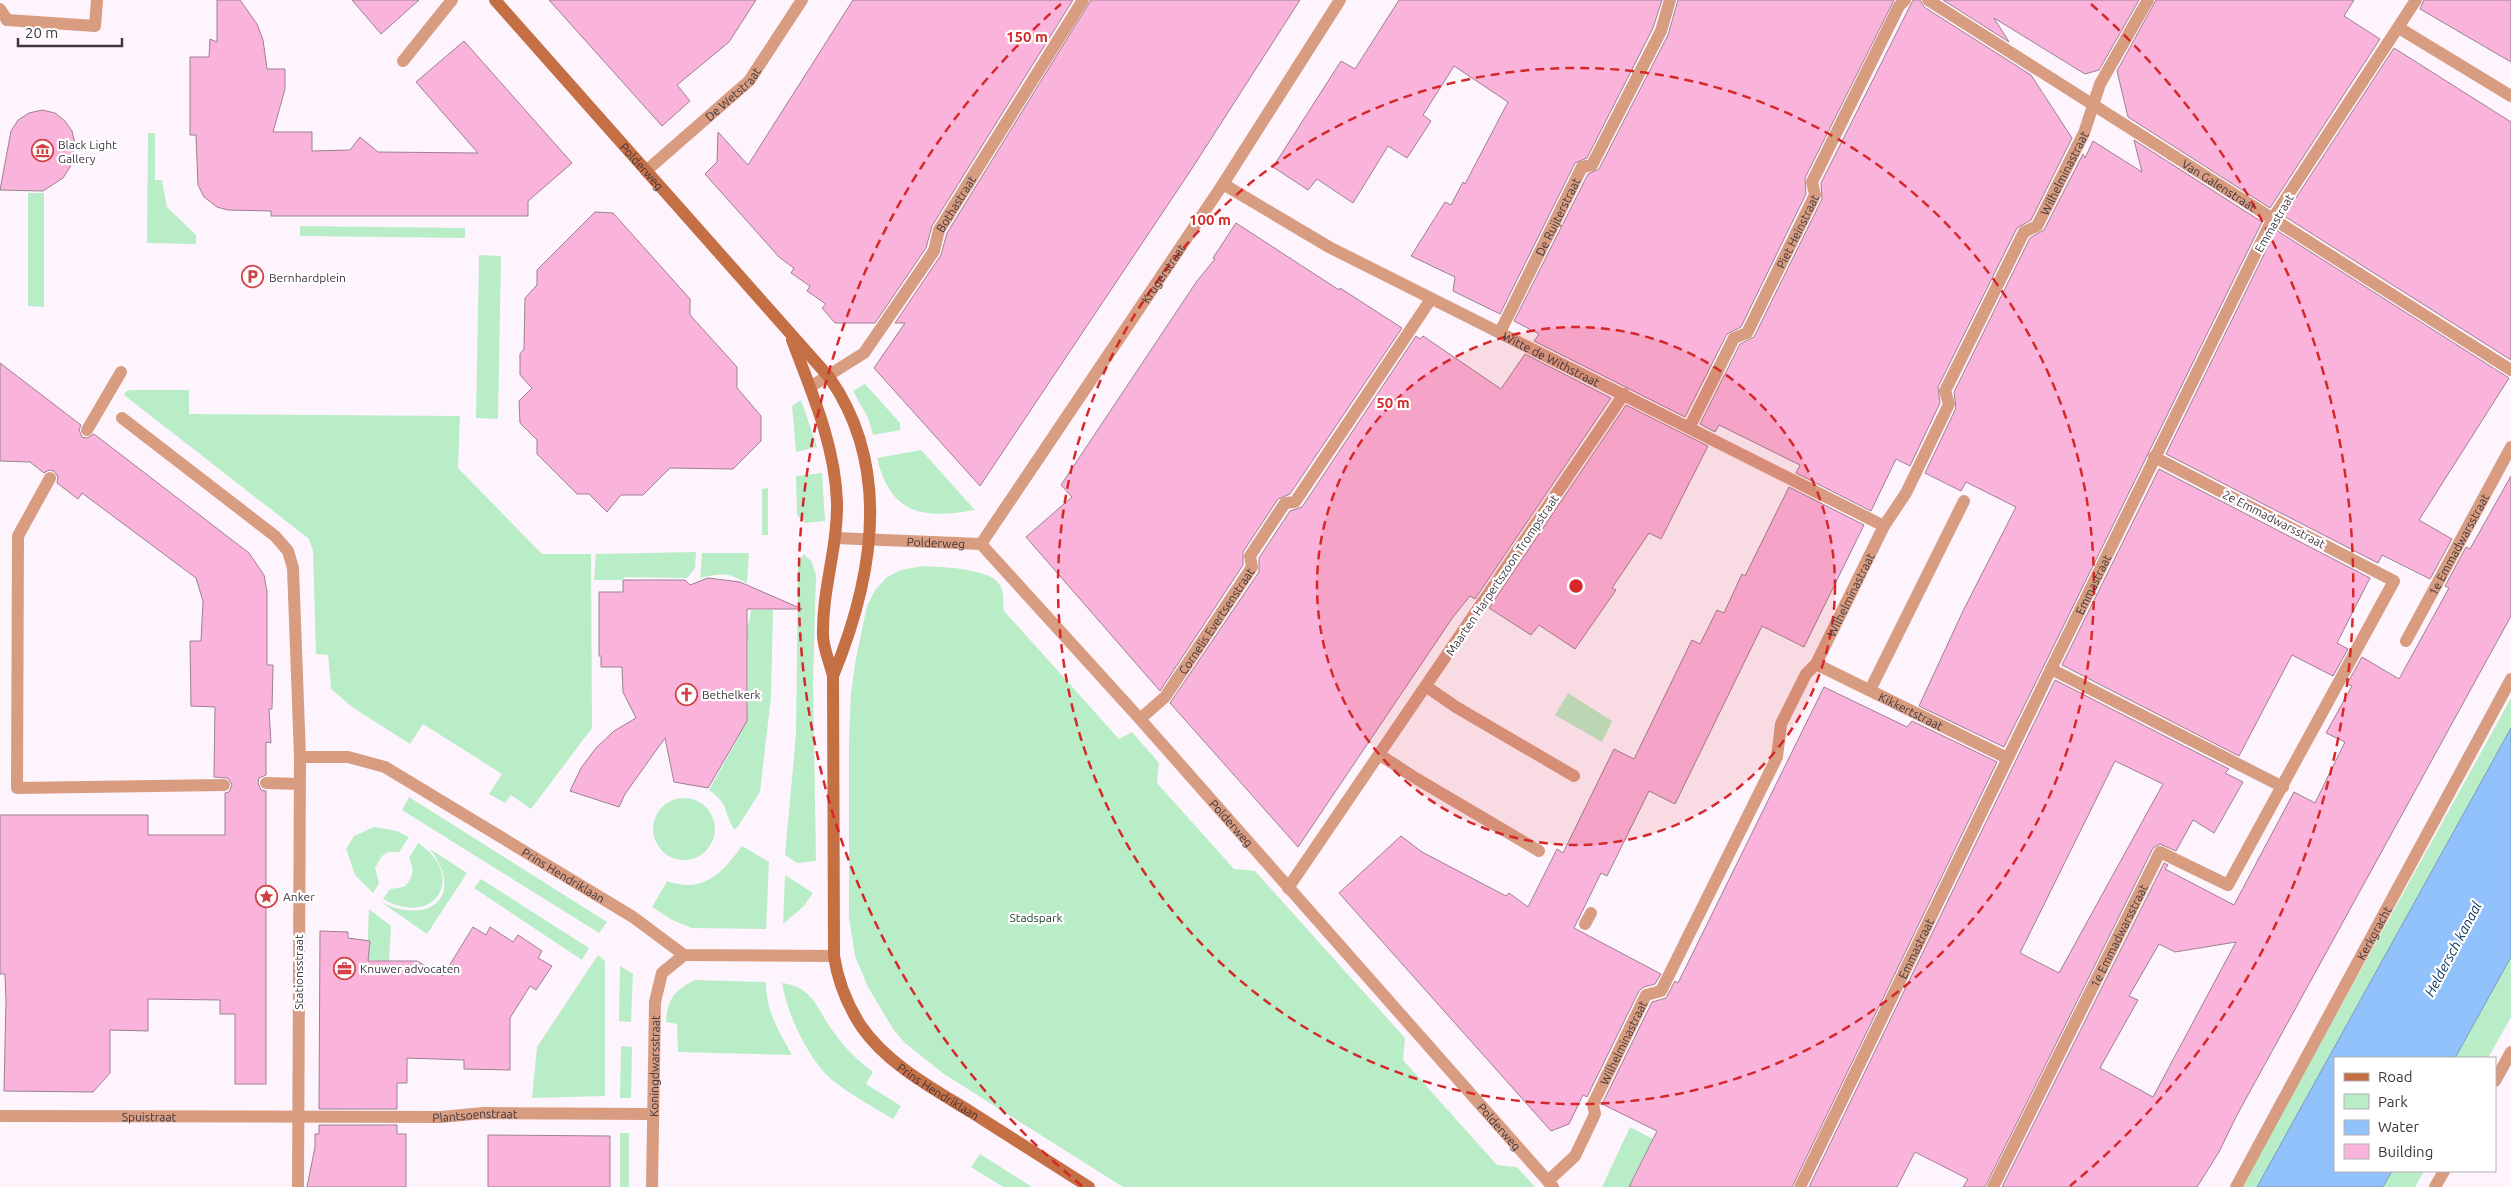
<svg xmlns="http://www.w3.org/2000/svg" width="2511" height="1187" font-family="Ubuntu,sans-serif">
<rect width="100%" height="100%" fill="#fef4fe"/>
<!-- green -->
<path fill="#b9edc7" d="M148 133H155V180H162L167 207 196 235V244L147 243Z
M28 193H44V307L28 306Z
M300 226 465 228V238L300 236Z
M479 255 501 256 498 419 476 418Z
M865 384 900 423V430L873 435 868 418 853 391Z
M131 390H189V414L460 416 458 468 542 554H591L592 728 531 809 511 795 505 803 489 794 502 774 423 724 410 744 352 707 331 689 328 655 316 654 313 551 309 539 124 395 126 391Z
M801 400 817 447 796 452 792 406Z
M921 450 975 510C925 519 891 516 877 458Z
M822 473 825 521 805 523 797 515 796 476Z
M768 488V535H762V489Z
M696 552 695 568 687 578 625 577 622 580H594L596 554Z
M702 553H749L747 583C728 572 721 573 700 578Z
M804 554 812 562 816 575 813 683 816 861 797 863 785 855 796 735 798 563Z
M923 566C940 567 994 568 1001 587 1004 594 1003 604 1004 611L1119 739 1132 732 1159 763 1157 783 1234 869 1255 871 1405 1038 1403 1060 1497 1165 1517 1167 1535 1187H1123L944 1074 905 1043 893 1029 868 987 855 956 849 918V741L851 693 856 658 867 606 875 590 887 577 901 570Z
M751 610H773L771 697 760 792 737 828 734 829C722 810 731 806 709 790L739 736 730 731 741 705H748V641L741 634 749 622Z
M1568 693 1612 721 1602 742 1555 715Z
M2511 698V728L2257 1187H2241Z
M409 797 607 922 599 933 402 810Z
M653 829a31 31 0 1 1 62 0a31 31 0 1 1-62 0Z
M374 827 397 831 409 837 399 852H388L382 856 375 868 379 883 373 893 355 875 346 849 354 836Z
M418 843C467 875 436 929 383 899L390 889 404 887C413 878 415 869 409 858Z
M742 846 769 862 766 929 692 928 672 920 652 907 667 881C704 894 722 873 742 846Z
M430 849 467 873 427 934 381 902C429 926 466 897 430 849Z
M785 875 813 893 804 906 783 924Z
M481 879 589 948 582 960 474 888Z
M369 909 391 926 389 961 367 960Z
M598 955 605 961V1096L532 1098 537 1047Z
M2511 957V1017L2488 1058H2455Z
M620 966 633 974 631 1022 619 1021Z
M695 980 766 982C766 1012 778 1029 792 1055L678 1052 677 1024 666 1022C667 999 675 990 695 980Z
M782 983C815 987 817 1011 835 1034 846 1049 858 1061 873 1072L866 1084 901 1106 893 1119C873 1107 851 1095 832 1080 808 1059 787 1014 782 983Z
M621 1046 632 1047 631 1098H620Z
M1630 1127 1653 1139 1629 1187H1602Z
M620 1133H629V1187H620Z
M980 1154 1032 1187H1003L971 1167Z
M2392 1171H2424L2415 1187H2383Z"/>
<!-- water -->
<path fill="#92c2fb" stroke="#7998c3" d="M2511 728V957L2455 1058H2335V1171H2392L2383 1187H2257Z"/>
<!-- building -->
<path fill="#fab4dc" stroke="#9c8090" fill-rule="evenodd" d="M217 0H240L257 24 263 40 267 69H285V89L273 132H312V151L350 150 360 137 378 152 478 153 416 82 464 41 572 163 528 201V216H271V211L228 210 217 207 204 197 198 185 196 135H190V57H209L210 39 217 42Z
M352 0H419L381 34Z
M549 0H756L729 42 677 85 690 101 662 126Z
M853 0H1073L932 226 926 248 875 323H835L822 308 826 304 807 291 810 286 791 273 794 268 779 257 705 174 717 162 718 132 748 165Z
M1091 0H1300L1191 170 980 486 874 368 905 323H895L941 255 947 233Z
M1399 0H1662L1653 28 1587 158 1575 163 1500 314 1453 291 1455 277 1411 256 1445 202 1451 205 1463 182 1465 184 1508 102 1454 66 1423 115 1431 121 1407 158 1388 146 1353 203 1317 179 1308 190 1273 167 1341 61 1355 69Z
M1678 0H1894L1805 178 1806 194 1741 327 1727 334 1685 417 1534 341 1539 334 1514 321 1588 174 1599 169 1668 35Z
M1913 0H1920L1924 7 2031 75 2072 138 2031 220 2017 228 1938 387 1940 403 1910 466 1896 459 1871 511 1796 473 1800 465 1719 425 1715 432 1700 424 1740 344 1754 337 1822 199 1821 183Z
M1943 0H2139L2099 70 2085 74 1994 18 2009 42Z
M2156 0H2354L2344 16 2380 39 2270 208 2128 117 2117 71Z
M2424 0H2511V62L2420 9Z
M2394 48 2511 122V360L2284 216Z
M42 110 55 113 65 121 72 131 75 144 70 167 63 178 43 191 0 190 11 131 18 120 29 113Z
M2134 140 2262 222 2004 747 1919 706 1963 611 2016 507 1966 482 1961 491 1925 473 1956 408 1954 392 2030 238 2044 230 2083 154 2085 158 2093 141 2142 172Z
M595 212 613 213 690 299V315L737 367V388L761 416V441L733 469 670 468 643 495H621L607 512 589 494H577L537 454V440L520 423 519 401 532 388 520 375V354L524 349 525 298 537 285V270Z
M1236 223 1339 290 1340 288 1402 328 1290 494 1278 499 1243 552V565L1160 691 1026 537 1072 497 1061 485 1197 281 1215 259 1213 258Z
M2276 230 2509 378 2419 520 2452 539 2430 579 2382 555 2378 563 2166 454Z
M1416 336 1420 339 1423 336 1501 389 1525 354 1611 398 1475 599 1470 596 1453 617 1298 847 1170 703 1259 572V558L1290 511 1302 507Z
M0 363 81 425 79 430 82 437 87 438 94 434 249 553 264 575 267 592V665H273L272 709H269L271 743 266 742V775L259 778 258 783 261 790 266 791V1084H235V1014H220V1000L148 999V1031L110 1030V1073L93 1092 4 1091 6 1000 5 974H0V815H148V835H225V793L229 792 232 785 228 778 214 777 215 707 191 706 190 641H201L203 601 196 578 82 493 78 499 57 483 58 477 54 471 49 470 44 473 30 462 0 461Z
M1626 405 1708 446 1661 539 1649 533 1612 588 1616 590 1575 649 1539 625 1531 635 1489 608Z
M2159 469 2370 578 2337 643 2348 649 2333 676 2292 655 2239 756 2062 665Z
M2511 476V616L2237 1115 2219 1152 2197 1187H2002L2164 863 2168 865 2165 869 2234 905 2294 792 2315 803 2345 742 2326 733 2352 686 2347 684 2362 657 2399 679 2449 588 2445 586 2466 547 2470 549ZM2236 942 2153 1097 2100 1068 2138 1000 2129 996 2159 944 2175 952Z
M1789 487 1864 525 1804 647 1762 626 1675 804 1649 791 1607 876 1601 873 1574 928 1661 974 1655 984 1644 987 1639 991 1587 1097 1583 1095 1569 1124 1551 1131 1339 893 1401 836 1422 852 1506 896 1509 893 1528 907 1557 849 1563 853 1614 749 1634 759 1692 640 1700 644 1717 610 1724 613 1742 574 1745 576Z
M708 578 740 582 802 609H747V721L708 788 674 782 665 738 625 794 619 807 570 791 581 768 596 748 614 731 636 718 623 692 622 667H601V656H599V592H623V580H685L690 585Z
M2055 680 2229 769 2225 773 2243 782 2214 833 2193 820 2176 851 2160 844 2153 848 1985 1187H1963L1968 1179 1915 1152 1897 1187H1809ZM2115 761 2163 784 2059 973 2020 953Z
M1824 687 1907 727 1912 721 1997 762 1792 1187H1629L1657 1131 1602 1104 1652 1002 1666 998 1675 981 1678 983Z
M473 927 486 935 490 927 513 942 518 935 542 951 538 958 552 966 536 990 530 986 510 1018V1070L464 1069V1060L407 1058V1083H397V1109H319L320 931 348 932V938L370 941 368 961H417L443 976Z
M319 1125H397V1134H406V1187H307L315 1147V1134H319Z
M488 1135 610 1136V1187H488Z"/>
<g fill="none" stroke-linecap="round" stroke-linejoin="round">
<!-- service -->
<path stroke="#d89d81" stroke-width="12" d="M87 430 121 372
M50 478 18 536 17 788 224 785
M1427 687 1456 707 1574 776
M1870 690 1964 501
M1380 755 1417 779 1539 851
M266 783 299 784"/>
<!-- pedestrian -->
<path stroke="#d89d81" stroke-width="12" d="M2399 28 2511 96
M2273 218 2416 0
M1482 603 1624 394
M1585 924 1591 913"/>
<!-- minor -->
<g stroke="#d89d81" stroke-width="12">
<path id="s1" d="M1928 0 2511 370"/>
<path d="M0 9 7 20"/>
<path d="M7 20 95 26 97 0"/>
<path d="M403 61 452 0"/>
<path id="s2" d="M646 171 749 81 802 0"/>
<path id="s3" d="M1223 184 1329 247 1884 526"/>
<path id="s4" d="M1500 332 1582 167 1592 165 1661 31 1670 0"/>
<path id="s5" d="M810 387 864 353 934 251 939 230 1083 0"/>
<path d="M122 418 275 536 288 551 293 568 300 757 298 1187"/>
<path id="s6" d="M1689 428 1734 338 1747 333 1815 195 1812 182 1899 6 1905 0"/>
<path id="s7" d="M835 538 981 544 1140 719 1553 1187"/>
<path id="s8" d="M981 544 1223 184 1340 0"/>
<path id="s9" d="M2406 641 2511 447"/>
<path id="s10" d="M1816 664 2007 758"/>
<path d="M2051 669 2283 787"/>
<path id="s11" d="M1140 719 1165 697 1252 567 1250 556 1285 503 1295 502 1431 299"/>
<path id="s12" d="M300 757H348L385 767 633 917 684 955 834 956"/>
<path d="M1288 888 1482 603"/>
<path id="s13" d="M0 1116 441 1117 483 1113 653 1114"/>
<path id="s14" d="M1548 1181 1575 1156 1595 1114 1593 1104 1646 995 1661 991 1777 757 1781 724 1806 674 1816 664 1884 526 1906 493 1949 404 1945 391 2024 232 2037 226 2084 133 2100 84 2148 0"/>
<path id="s15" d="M652 1187 655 1002 662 973 684 955"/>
<path id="s16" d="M1800 1187 2051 669 2273 218"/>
<path id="s17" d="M1993 1187 2160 852 2228 885 2394 581 2154 457"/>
<path id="s18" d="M2236 1187 2511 679"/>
</g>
<!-- tertiary -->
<path stroke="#d89d81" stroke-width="12" d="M2495 1081 2511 1052
M2435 1187 2444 1171"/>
<!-- secondary -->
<g stroke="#c46f44" stroke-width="12">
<path id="s19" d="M495 0 829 377C893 468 873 579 833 676L834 956C838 982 846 1003 861 1026 887 1064 932 1088 971 1112 1010 1137 1050 1162 1089 1187"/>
<path d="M792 340C812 393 835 445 837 502 838 547 822 590 823 635 823 648 830 663 833 676"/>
</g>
</g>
<!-- distance rings -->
<circle cx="1576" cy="586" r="259" fill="#d62828" fill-opacity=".12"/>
<g fill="none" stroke="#d62828" stroke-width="2.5" stroke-dasharray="9 6">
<circle cx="1576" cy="586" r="259"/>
<circle cx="1576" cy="586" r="518"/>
<path d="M1082 1186A777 777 0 0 1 1061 4M2091 4A777 777 0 0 1 2070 1186"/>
</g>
<!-- icons -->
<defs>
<symbol id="museum-ring" viewBox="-11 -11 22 22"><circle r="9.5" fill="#fff" stroke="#d14244" stroke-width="1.5"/><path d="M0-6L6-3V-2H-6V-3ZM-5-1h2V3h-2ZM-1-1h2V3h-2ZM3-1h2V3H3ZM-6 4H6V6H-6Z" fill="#d14244"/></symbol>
<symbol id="parking-ring" viewBox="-11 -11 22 22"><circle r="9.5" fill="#fff" stroke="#d14244" stroke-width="1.5"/><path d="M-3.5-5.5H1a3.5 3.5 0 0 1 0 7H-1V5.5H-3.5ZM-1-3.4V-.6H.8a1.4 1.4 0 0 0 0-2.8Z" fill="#d14244"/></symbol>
<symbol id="church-ring" viewBox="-11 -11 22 22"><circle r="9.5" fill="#fff" stroke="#d14244" stroke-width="1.5"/><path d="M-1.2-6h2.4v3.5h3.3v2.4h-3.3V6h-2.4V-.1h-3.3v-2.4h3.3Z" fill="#d14244"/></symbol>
<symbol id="sight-ring" viewBox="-11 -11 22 22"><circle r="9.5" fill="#fff" stroke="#d14244" stroke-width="1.5"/><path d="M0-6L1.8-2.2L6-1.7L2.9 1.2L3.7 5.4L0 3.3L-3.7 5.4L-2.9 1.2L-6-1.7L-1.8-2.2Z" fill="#d14244"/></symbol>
<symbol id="office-ring" viewBox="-11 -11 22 22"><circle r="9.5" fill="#fff" stroke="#d14244" stroke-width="1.5"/><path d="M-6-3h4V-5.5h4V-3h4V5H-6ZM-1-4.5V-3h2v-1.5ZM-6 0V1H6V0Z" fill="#d14244"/></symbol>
</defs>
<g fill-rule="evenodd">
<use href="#museum-ring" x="30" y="138" width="25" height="25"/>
<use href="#parking-ring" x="240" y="264" width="25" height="25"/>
<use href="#church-ring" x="674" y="682" width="25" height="25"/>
<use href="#sight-ring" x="254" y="884" width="25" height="25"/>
<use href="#office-ring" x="332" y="956" width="25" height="25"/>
</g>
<g text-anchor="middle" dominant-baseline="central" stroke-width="4.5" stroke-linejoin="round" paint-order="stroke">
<!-- street labels -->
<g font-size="12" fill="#3f363f" stroke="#fff">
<text stroke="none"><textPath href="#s2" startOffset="116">De Wetstraat</textPath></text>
<text stroke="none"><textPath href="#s19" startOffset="222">Polderweg</textPath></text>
<text stroke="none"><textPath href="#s14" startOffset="1152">Wilhelminastraat</textPath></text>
<text stroke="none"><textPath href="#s1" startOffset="345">Van Galenstraat</textPath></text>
<text stroke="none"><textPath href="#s5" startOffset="240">Bothastraat</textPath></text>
<text stroke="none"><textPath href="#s4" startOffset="129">De Ruijterstraat</textPath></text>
<text transform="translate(2274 223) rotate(-60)">Emmastraat</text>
<text stroke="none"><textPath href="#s6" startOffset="228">Piet Heinstraat</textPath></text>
<text stroke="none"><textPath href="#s8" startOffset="326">Krugerstraat</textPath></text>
<text stroke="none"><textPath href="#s3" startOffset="372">Witte de Withstraat</textPath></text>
<text transform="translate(2274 519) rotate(27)">2e Emmadwarsstraat</text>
<text stroke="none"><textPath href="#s7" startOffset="101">Polderweg</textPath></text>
<text stroke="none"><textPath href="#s9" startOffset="110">1e Emmadwarsstraat</textPath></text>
<text transform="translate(1502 575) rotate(-56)">Maarten Harpertszoon Trompstraat</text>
<text stroke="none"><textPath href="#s16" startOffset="670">Emmastraat</textPath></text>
<text stroke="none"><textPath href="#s14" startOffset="672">Wilhelminastraat</textPath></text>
<text stroke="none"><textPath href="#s11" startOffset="125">Cornelis Evertsenstraat</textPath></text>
<text stroke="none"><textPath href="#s10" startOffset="106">Kikkertstraat</textPath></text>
<text stroke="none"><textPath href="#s7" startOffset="521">Polderweg</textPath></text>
<text stroke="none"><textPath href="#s12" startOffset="295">Prins Hendriklaan</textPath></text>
<text stroke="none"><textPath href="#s18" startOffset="289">Kerkgracht</textPath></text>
<text stroke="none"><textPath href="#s17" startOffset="281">1e Emmadwarsstraat</textPath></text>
<text stroke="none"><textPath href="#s16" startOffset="265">Emmastraat</textPath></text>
<text transform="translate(298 972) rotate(-90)">Stationsstraat</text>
<text stroke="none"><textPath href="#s14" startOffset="162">Wilhelminastraat</textPath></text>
<text stroke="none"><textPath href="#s15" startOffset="121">Koningdwarsstraat</textPath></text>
<text stroke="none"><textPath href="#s19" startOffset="1274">Prins Hendriklaan</textPath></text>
<text stroke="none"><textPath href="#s13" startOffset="475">Plantsoenstraat</textPath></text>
<text stroke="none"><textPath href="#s13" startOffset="149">Spuistraat</textPath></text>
<text stroke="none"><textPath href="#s7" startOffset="926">Polderweg</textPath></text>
</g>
<!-- poi labels -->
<g font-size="12" fill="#3f363f" stroke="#fff" text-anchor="start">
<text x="58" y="144">Black Light<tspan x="58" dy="14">Gallery</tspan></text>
<text x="269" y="277">Bernhardplein</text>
<text x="702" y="694">Bethelkerk</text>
<text x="283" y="896">Anker</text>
<text x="360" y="968">Knuwer advocaten</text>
</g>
<!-- park labels -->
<g font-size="12" fill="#183c24" stroke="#fff">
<text x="1036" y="917">Stadspark</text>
</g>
<!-- water labels -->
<g font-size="14" font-style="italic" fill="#0a3561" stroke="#fff">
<text transform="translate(2453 949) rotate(-62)">Heldersch kanaal</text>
</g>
</g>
<circle cx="1576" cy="586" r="8" fill="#d62828" stroke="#fff" stroke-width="2.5"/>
<g font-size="15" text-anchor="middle" font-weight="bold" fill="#d62828" stroke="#fff" stroke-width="4.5" stroke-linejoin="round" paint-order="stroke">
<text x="1027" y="42">150 m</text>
<text x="1210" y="225">100 m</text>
<text x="1393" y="408">50 m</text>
</g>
<!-- legend -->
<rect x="2334" y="1057" width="162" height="115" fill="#ffffff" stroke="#b2afb2"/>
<rect x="2344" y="1073" width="25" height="8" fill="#c46f44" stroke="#b2afb2"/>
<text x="2378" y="1082" font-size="15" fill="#3f363f">Road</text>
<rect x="2344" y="1094" width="25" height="15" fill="#b9edc7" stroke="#b2afb2"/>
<text x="2378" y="1107" font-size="15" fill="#3f363f">Park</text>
<rect x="2344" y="1120" width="25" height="15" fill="#92c2fb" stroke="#b2afb2"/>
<text x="2378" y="1132" font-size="15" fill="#3f363f">Water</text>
<rect x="2344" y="1144" width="25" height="15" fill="#fab4dc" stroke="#b2afb2"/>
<text x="2378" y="1157" font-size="15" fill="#3f363f">Building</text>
<!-- scale -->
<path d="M18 38v8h104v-8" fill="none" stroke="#3f363f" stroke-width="2.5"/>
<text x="25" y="38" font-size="15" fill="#3f363f" stroke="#ffffff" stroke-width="4" paint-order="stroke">20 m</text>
</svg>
